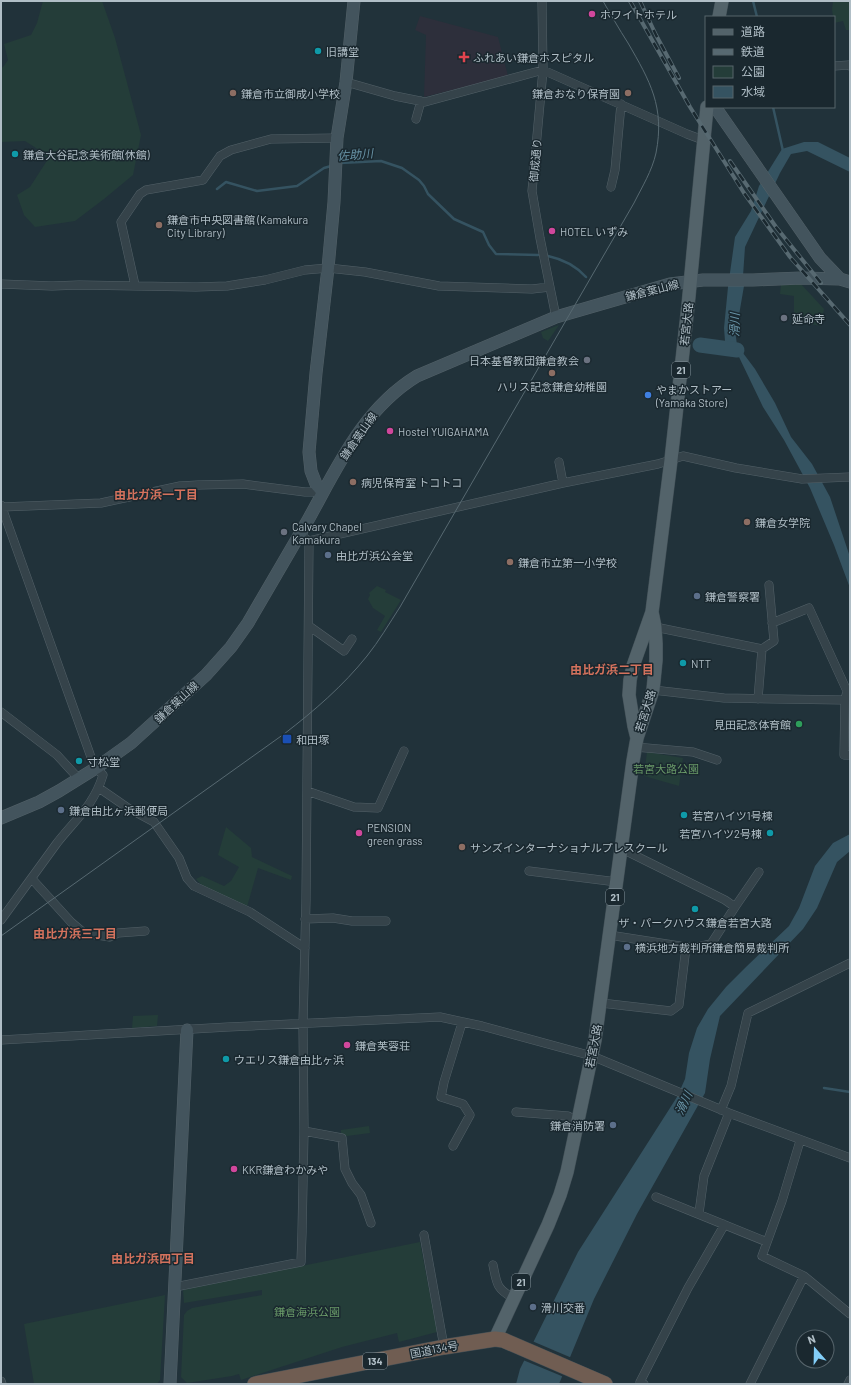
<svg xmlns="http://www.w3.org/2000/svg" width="851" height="1385" font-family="Barlow,'Noto Sans JP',sans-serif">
<rect width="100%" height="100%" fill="#21323a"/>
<!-- medical -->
<path fill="#2d2f3b" d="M420 16 498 37 508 76 424 97 426 35 415 30Z"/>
<!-- green -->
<path fill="#243d39" d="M43 1H102L115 38 141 135 133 175 104 199 75 221 35 227 24 215 17 195 30 187 48 159 39 150 25 141 1 142V68L3 67 8 60 4 44 31 35 37 23Z
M833 1H850V30H846L843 21 834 23 832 10Z
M781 284H801L824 309 821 326 794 321V296L780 294Z
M559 325 548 341 543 338 541 332Z
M377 586 386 590 385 592 401 600 381 632 377 630 385 616 373 608 368 599 370 595 369 593Z
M647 752 683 758 679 786 644 776Z
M226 827 251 848 252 857 292 876 291 880 258 868 247 907 205 889 196 879 202 876 224 886 231 881 239 867 218 855Z
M158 1015 157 1026 132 1028 133 1016Z
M369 1126 370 1133 347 1136 341 1135V1130Z
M420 1242 437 1332 399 1342 397 1333 342 1347 241 1380 239 1374 232 1376 187 1383 181 1377 184 1315 187 1311 192 1308 262 1295V1290L184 1303 183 1290Z
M165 1295 160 1380 157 1384H34L24 1324Z"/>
<!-- water -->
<path fill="#355361" d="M804 142H818L850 158V172L807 151 791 154 780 173 745 247 743 276 744 286 739 315 735 330 737 345 755 369 775 403 791 437 812 464 830 497 850 557V588L834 545 810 488 784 440 763 407 739 357 725 341 724 328 728 287 735 237 751 211 759 186 782 149Z
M850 834V851L837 862 817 908 803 929 720 1016 710 1059 705 1093 637 1214 594 1299 559 1384H516L520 1369 578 1252 677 1097 685 1079 689 1053 697 1028 708 1009 726 987 747 966 789 926 799 908 815 866 833 843Z"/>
<!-- pier -->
<path fill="#21323a" d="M532 1341 572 1358 564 1377 523 1360Z"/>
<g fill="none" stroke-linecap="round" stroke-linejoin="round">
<!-- stream -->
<path stroke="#355361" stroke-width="2.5" d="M753 1 757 17
M773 107 783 151
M340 163 381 161 402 168 419 180 424 186 428 194 454 219 483 232 489 245 496 254 538 255
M217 189 226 182 257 191 297 186 324 168 331 166
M548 256C562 259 576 266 586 277
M824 1088 850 1092"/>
<!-- river -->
<path stroke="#355361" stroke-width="15" d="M700 345 737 350"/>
<defs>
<path id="street" d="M542 1 543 70 532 191 540 238 556 317
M834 66 849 65 850 66
M346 82 395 96 425 102 543 70 687 134 703 140
M416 119 421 101
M611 187 615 170 621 104
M1 284 52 286 79 285 196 287 227 286 265 280 305 270 328 268 365 272 439 286 532 289 550 287
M135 285 121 222 140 194 146 190 203 180 220 156 231 150 271 139 337 138
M559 462 563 483
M1 505 91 757 96 768 103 775C94 805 75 820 57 843 38 869 20 894 1 920
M2 507 101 503 180 486 198 485 243 484 305 492H323
M305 538 309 541 563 483 658 464 683 456 736 468 802 479 850 477
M772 623 809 608 847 691 845 700 844 755H850
M309 626 344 651 352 639
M655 627 762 649 774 641 769 585
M653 690 724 698 845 700
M758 699 762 649
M1 712 57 755 79 779
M635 747 693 752 717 760
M99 788 128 808 154 822 179 858 187 878 194 886 250 912 305 948
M307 791 354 807 378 808 404 751
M529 871 617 882
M32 879 71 922 84 933 110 937 118 933 145 931
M735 907 759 872
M305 919 333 918 352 921H386
M609 935 686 947H697L711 944 735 907 725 900 622 849
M601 1003 671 1011 679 1005 686 947
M1 1040 228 1027 440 1017 482 1026 592 1056 729 1113 850 1158
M721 1110 731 1086 748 1013 850 963
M516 1112 568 1116 577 1121
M304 1131 342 1138 345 1169 352 1183 361 1195 371 1223
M800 1141 782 1201 762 1256 804 1276 850 1314
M453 1146 470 1115 463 1104 441 1097 444 1082 462 1023
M656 1197 767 1242
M699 1213 704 1176 729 1113
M424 1235 444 1347
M493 1265C497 1284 496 1288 513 1298
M175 1287 301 1262 302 1233 304 1131 303 1024 306 900 309 541
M1 1381 2 1384
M644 1384 640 1382 688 1288 722 1229 723 1224
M750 1384 804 1276
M848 1384 850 1380"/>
<path id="secondary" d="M715 107 820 258 840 279
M323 492 316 484 311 471 309 452 316 373 328 268 334 202 337 138 346 82 354 1
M1 818 39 802 59 791 96 768 131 743 206 675 231 647 248 623C268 589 288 554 308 520 338 466 363 409 417 376L556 317 670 284 703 280H753L801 278 840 279 850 282
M170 1384 187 1030"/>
<path id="primary" d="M719 17 722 1
M637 738 634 726 629 695 630 680 633 666 652 612 671 460 688 306 707 107
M495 1339 548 1225 560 1195 567 1172 595 1040 633 761 637 738 653 690 656 660V644L655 627 652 612"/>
<path id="highway" d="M255 1384 444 1347 495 1339 503 1340 605 1384"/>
</defs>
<!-- street casing -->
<use href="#street" stroke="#536168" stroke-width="9"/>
<!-- secondary casing -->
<use href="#secondary" stroke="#536168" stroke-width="13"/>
<!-- primary casing -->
<use href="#primary" stroke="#414f56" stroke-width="14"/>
<!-- highway casing -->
<use href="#highway" stroke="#404e55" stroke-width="16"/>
<!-- street -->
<use href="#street" stroke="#35434a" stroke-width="8"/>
<!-- secondary -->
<use href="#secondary" stroke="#43545d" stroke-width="12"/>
<!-- primary -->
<use href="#primary" stroke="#53636a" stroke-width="13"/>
<!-- highway -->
<use href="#highway" stroke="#705d52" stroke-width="15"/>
<!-- tram -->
<path stroke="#576971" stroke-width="1" d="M1 936 284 734C314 711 343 686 367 656 379 641 389 624 400 607L634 203C642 187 652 171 656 153 665 107 650 81 628 43 619 29 611 15 603 1"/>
<defs>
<path id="rail" d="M630 1 690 107 744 193 790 257 850 325
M640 1 656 35 679 78
M730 161 776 227 821 283"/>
</defs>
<!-- rail casing -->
<use href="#rail" stroke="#576971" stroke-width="4"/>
<!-- rail -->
<use href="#rail" stroke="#1a282f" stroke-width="2.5" stroke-dasharray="8" stroke-linecap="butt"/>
</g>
<!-- markers -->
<g fill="#d1479c" stroke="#1a282f" stroke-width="1.5">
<circle cx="592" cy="14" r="4"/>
<circle cx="552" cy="231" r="4"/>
<circle cx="390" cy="431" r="4"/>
<circle cx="359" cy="833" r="4"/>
<circle cx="347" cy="1045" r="4"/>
<circle cx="234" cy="1169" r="4"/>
</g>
<g fill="#0f9aa8" stroke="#1a282f" stroke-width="1.5">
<circle cx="318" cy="51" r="4"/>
<circle cx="15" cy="154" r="4"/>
<circle cx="683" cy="663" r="4"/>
<circle cx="79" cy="761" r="4"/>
<circle cx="684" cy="815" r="4"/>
<circle cx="770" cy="833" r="4"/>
<circle cx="695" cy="909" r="4"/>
<circle cx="226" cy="1059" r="4"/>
</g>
<path fill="#e0444e" stroke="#1a282f" stroke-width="1.5" d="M462 51h4v4h4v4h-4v4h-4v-4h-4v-4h4z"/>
<g fill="#8d6e63" stroke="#1a282f" stroke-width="1.5">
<circle cx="233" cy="93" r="4"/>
<circle cx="628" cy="93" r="4"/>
<circle cx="159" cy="225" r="4"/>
<circle cx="552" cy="373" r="4"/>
<circle cx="353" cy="482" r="4"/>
<circle cx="747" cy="522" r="4"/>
<circle cx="510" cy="562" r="4"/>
<circle cx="462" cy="847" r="4"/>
</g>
<g fill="#6b7280" stroke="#1a282f" stroke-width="1.5">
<circle cx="784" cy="318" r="4"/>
<circle cx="587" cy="360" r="4"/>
<circle cx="284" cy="532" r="4"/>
</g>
<circle fill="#3f7fe0" stroke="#1a282f" stroke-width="1.5" cx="648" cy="395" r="4"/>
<g fill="#5c6f8a" stroke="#1a282f" stroke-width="1.5">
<circle cx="328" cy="555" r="4"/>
<circle cx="697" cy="596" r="4"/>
<circle cx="61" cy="810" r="4"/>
<circle cx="627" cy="947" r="4"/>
<circle cx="613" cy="1125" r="4"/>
<circle cx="533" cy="1307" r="4"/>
</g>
<circle fill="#2e9e5b" stroke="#1a282f" stroke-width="1.5" cx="799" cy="724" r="4"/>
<rect fill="#1a4fb4" stroke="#1a282f" stroke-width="1.5" x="282" y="734" width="10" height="10" rx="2"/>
<g text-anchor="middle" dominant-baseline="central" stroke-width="3" stroke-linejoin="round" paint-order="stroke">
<!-- shield labels -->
<g fill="#1a282f" stroke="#839199" stroke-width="1">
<rect x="672" y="362" width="18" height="16" rx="3"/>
<rect x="606" y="889" width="18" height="16" rx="3"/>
<rect x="512" y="1274" width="18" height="16" rx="3"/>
<rect x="363" y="1353" width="24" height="16" rx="3"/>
</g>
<g font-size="10" font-weight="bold" fill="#b0bec6">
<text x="681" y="370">21</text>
<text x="615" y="897">21</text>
<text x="521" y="1282">21</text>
<text x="375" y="1361">134</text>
</g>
<!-- poi labels -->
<g font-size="11" fill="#b0bec6" stroke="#1a282f" text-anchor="start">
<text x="600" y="14">ホワイトホテル</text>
<text x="326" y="51">旧講堂</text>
<text x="473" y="57">ふれあい鎌倉ホスピタル</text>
<text x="241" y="93">鎌倉市立御成小学校</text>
<text x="620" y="93" text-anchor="end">鎌倉おなり保育園</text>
<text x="23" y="154">鎌倉大谷記念美術館(休館)</text>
<text x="167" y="219">鎌倉市中央図書館 (Kamakura<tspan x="167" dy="13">City Library)</tspan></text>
<text x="560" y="231">HOTEL いずみ</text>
<text x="792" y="318">延命寺</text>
<text x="579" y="360" text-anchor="end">日本基督教団鎌倉教会</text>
<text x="552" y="386" text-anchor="middle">ハリス記念鎌倉幼稚園</text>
<text x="656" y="389">やまかストアー<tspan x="656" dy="13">(Yamaka Store)</tspan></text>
<text x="398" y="431">Hostel YUIGAHAMA</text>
<text x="361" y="482">病児保育室 トコトコ</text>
<text x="755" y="522">鎌倉女学院</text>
<text x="292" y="526">Calvary Chapel<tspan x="292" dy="13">Kamakura</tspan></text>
<text x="336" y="555">由比ガ浜公会堂</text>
<text x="518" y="562">鎌倉市立第一小学校</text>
<text x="705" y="596">鎌倉警察署</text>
<text x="691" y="663">NTT</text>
<text x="791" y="724" text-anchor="end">見田記念体育館</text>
<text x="296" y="739">和田塚</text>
<text x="87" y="761">寸松堂</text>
<text x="69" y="810">鎌倉由比ヶ浜郵便局</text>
<text x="692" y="815">若宮ハイツ1号棟</text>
<text x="367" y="827">PENSION<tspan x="367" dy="13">green grass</tspan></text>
<text x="762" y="833" text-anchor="end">若宮ハイツ2号棟</text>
<text x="470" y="847">サンズインターナショナルプレスクール</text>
<text x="695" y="922" text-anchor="middle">ザ・パークハウス鎌倉若宮大路</text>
<text x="635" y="947">横浜地方裁判所鎌倉簡易裁判所</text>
<text x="355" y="1045">鎌倉芙蓉荘</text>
<text x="234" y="1059">ウエリス鎌倉由比ヶ浜</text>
<text x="605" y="1125" text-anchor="end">鎌倉消防署</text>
<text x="242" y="1169">KKR鎌倉わかみや</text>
<text x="541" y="1307">滑川交番</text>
</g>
<!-- street labels -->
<g font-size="11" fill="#b0bec6" stroke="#1a282f">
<text transform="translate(535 160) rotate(-85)">御成通り</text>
<text transform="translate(652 290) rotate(-14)">鎌倉葉山線</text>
<text transform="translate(686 324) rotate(-84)">若宮大路</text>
<text transform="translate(358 436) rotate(-55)">鎌倉葉山線</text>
<text transform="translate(176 702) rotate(-43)">鎌倉葉山線</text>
<text transform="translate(645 711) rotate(-73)">若宮大路</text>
<text transform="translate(593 1046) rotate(-79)">若宮大路</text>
<text transform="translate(434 1349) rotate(-11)">国道134号</text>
</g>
<!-- park labels -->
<g font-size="11" fill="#689867" stroke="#1a282f">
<text x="666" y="768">若宮大路公園</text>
<text x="307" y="1311">鎌倉海浜公園</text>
</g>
<!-- water labels -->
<g font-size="12" font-style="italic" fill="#6893a6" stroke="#1a282f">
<text transform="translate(355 154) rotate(-5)">佐助川</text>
<text transform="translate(734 325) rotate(-89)">滑川</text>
<text transform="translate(683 1103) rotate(-65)">滑川</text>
</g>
<!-- neighbourhood labels -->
<g font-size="12" font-weight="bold" fill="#d4725d" stroke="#1a282f">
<text x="156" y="494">由比ガ浜一丁目</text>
<text x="612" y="669">由比ガ浜二丁目</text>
<text x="75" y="933">由比ガ浜三丁目</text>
<text x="153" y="1258">由比ガ浜四丁目</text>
</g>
</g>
<!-- border -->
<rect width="851" height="1385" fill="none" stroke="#b0bec6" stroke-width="4"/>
<!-- legend -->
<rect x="705" y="16" width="130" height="92" fill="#1a282f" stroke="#56646b"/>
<rect x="713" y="29" width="20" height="6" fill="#53636a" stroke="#56646b"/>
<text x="741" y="36" font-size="12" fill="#b0bec6">道路</text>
<rect x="713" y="49" width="20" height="6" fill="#576971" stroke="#56646b"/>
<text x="741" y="56" font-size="12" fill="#b0bec6">鉄道</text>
<rect x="713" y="66" width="20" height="12" fill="#243d39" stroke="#56646b"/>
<text x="741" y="76" font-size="12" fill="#b0bec6">公園</text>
<rect x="713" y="86" width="20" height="12" fill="#355361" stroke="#56646b"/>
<text x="741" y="96" font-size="12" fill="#b0bec6">水域</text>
<!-- north arrow -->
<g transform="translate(815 1349) rotate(340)"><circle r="19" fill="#1a282f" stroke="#56646b"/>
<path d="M0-3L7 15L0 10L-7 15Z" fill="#83cef8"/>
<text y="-6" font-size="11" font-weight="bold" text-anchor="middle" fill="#b0bec6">N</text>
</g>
</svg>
